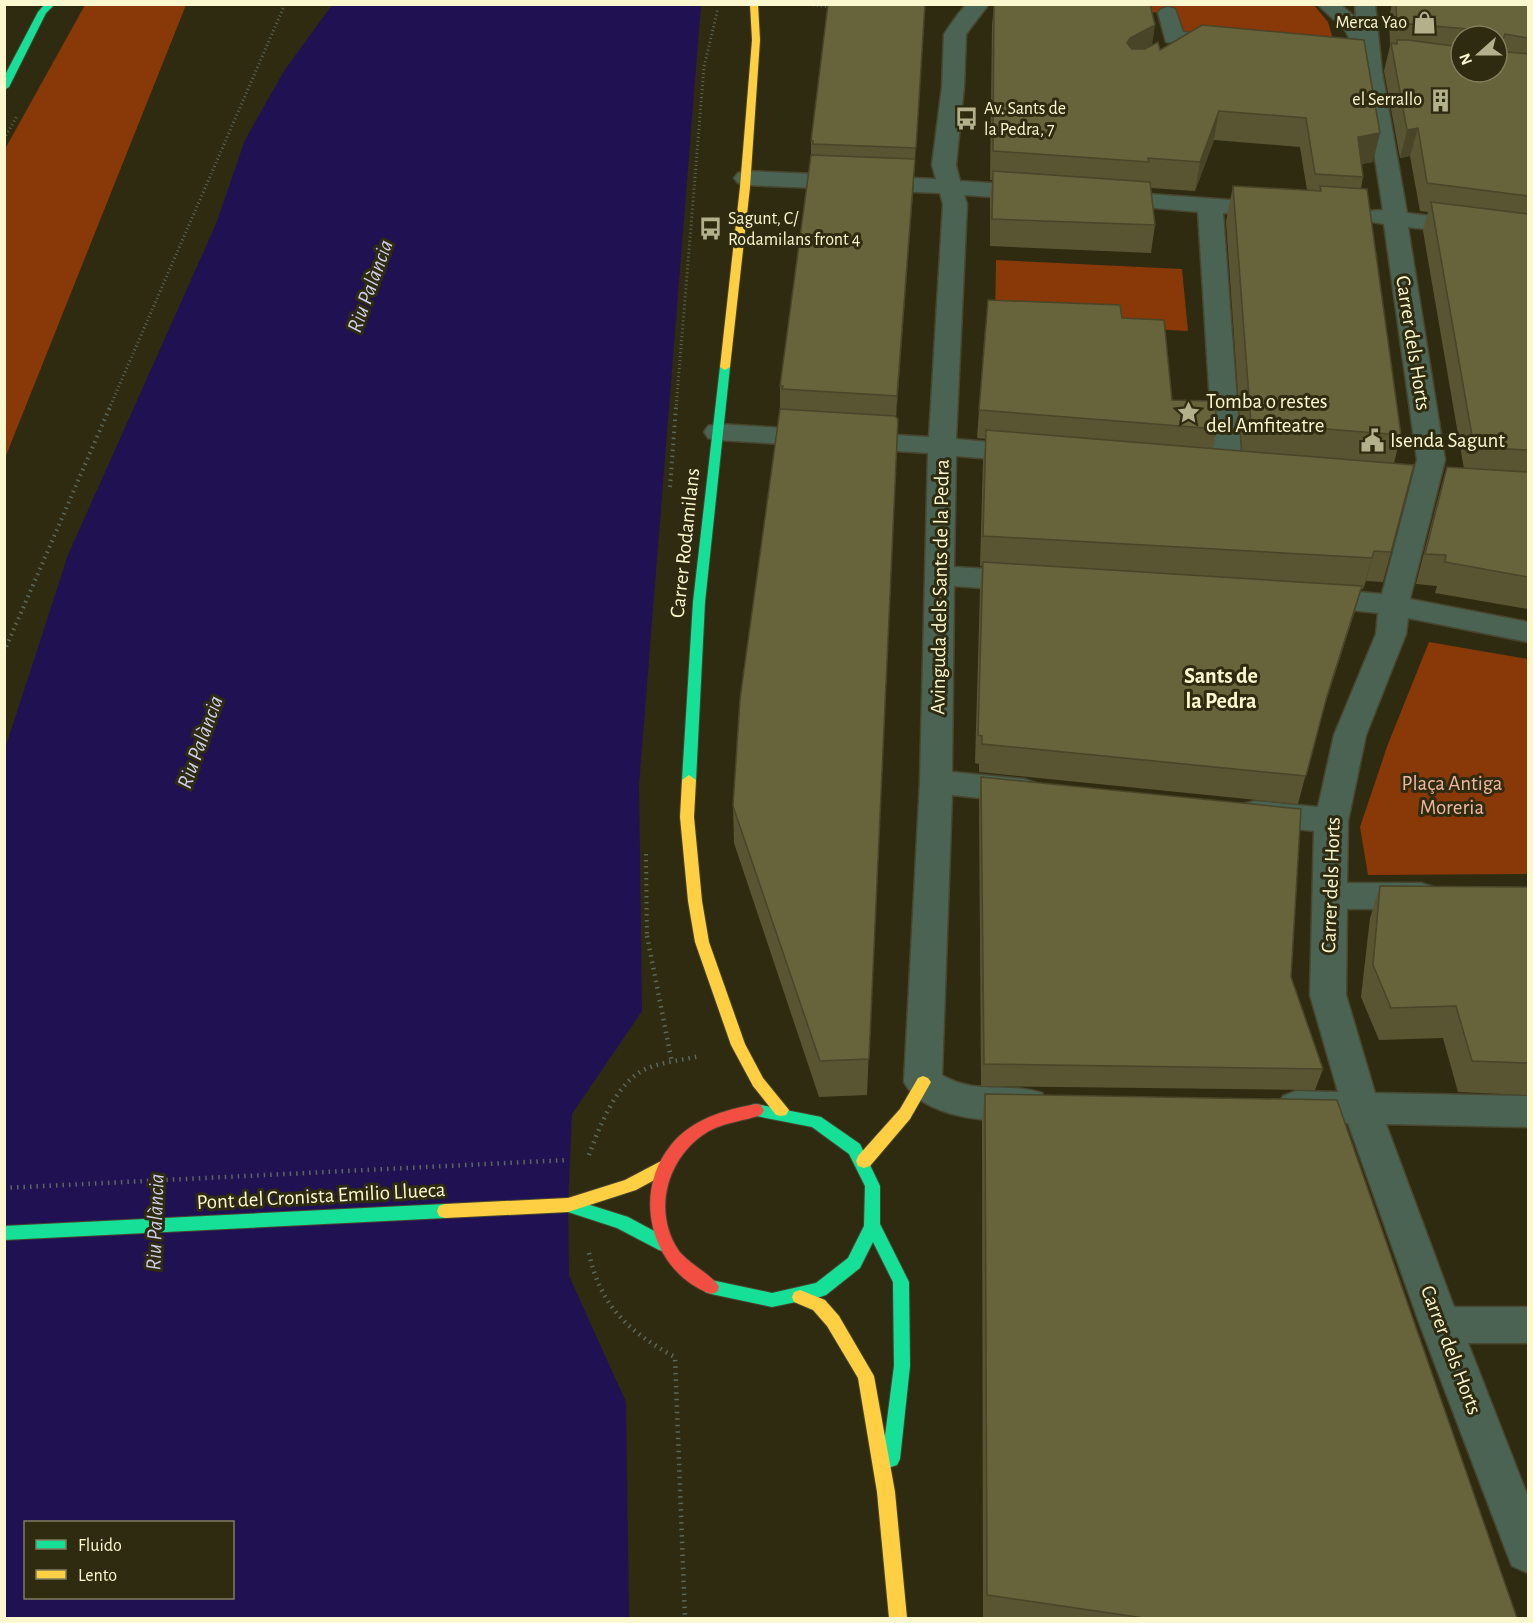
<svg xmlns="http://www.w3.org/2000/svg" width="1533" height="1623" font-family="'Alegreya Sans',sans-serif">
<rect width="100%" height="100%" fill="#2e2b11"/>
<!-- green -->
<path fill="#893807" d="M1146 4 1314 5 1328 22 1336 49 1185 34 1168 13 1146 12Z
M85 5H186L5 458V149Z
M996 260 1182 269 1188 331 995 321Z
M1429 642 1528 659V874L1368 875 1360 827 1388 744Z"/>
<!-- water -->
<path fill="#201153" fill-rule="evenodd" d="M332 5H701L639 785 642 1011 572 1114 568 1205 569 1276 626 1402 629 1618H5V749L68 555 216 224 245 140 284 71ZM26 1522H232V1598H26Z"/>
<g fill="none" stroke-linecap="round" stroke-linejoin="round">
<defs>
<path id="street" d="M967 4H989L966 34 964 87 956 165 960 181 1037 186 1045 188 1049 193 1045 198 1037 200 964 195 967 204 956 439 1030 446 1040 448 1044 454 1040 460 1030 462 956 456 954 567 1026 571 1036 574 1041 581 1036 588 1026 591 954 586 952 772 1024 779 1036 783 1040 791 1036 799 1024 803 952 795 942 1075C974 1095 1009 1082 1042 1093L1048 1104 1042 1115C1006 1127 923 1120 904 1082L920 782 928 453 718 440 708 438 704 432 708 426 718 424 929 437 943 204 940 193 746 185 738 183 734 178 738 173 746 171 936 179 932 165 942 87 944 34 958 14Z
M1317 4H1340L1356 18 1355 4H1375L1382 72 1407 213 1528 228V242L1408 227 1445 460 1410 599 1528 622V642L1408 618 1406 634 1366 735 1348 821 1347 883H1421L1433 887 1438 896 1433 905 1421 909H1347L1346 995 1375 1093 1528 1096V1127L1386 1124 1454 1307H1528V1343H1468L1528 1497V1573L1512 1566 1506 1551 1420 1325 1348 1123H1296L1283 1118 1277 1107 1283 1096 1296 1091 1338 1092 1310 995 1314 831 1255 825 1243 822 1238 813 1243 804 1255 801 1318 807 1334 735 1376 634 1378 613 1303 605 1299 598 1303 591 1314 588 1382 594 1417 460 1384 224 1367 221 1363 216 1367 211 1383 210 1359 57 1345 30Z
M1168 7 1175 9 1183 32 1232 38 1235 43 1232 48 1224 49 1166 42 1158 13 1161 9Z
M1109 191 1273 203 1281 205 1285 210 1281 215 1273 217 1223 213 1242 468 1238 474 1228 477 1218 474 1214 468 1198 212 1101 203 1097 198 1101 193Z"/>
<path id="fast" d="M45 4H55L46 13 9 87 4 90V77L38 12Z
M725 364 730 367 705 602 696 780 689 785 682 780 693 602 720 367Z
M756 1104 821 1117 860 1144 880 1186V1224L909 1282 910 1366 900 1459 897 1465 891 1467 885 1465 882 1459 894 1366 893 1282 873 1242 860 1268 826 1295 820 1297 772 1307 711 1294 705 1292 703 1287 705 1282 711 1280 772 1293 816 1283 848 1258 864 1226 865 1186 849 1154 812 1127 751 1115 748 1110 751 1105Z
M568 1198 628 1217 671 1240 673 1245 671 1250 665 1252 659 1250 617 1228 562 1210 560 1205 562 1200Z
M445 1204 451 1206 453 1211 451 1216 445 1218 4 1240V1226Z"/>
<path id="slow" d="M750 4H758L760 40 750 187 730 367 725 370 720 367 740 187 752 40Z
M689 775 696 780 694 817 702 901 709 942 745 1044 763 1078 789 1110 786 1115 781 1116 776 1115 753 1086 731 1045 695 942 688 901 680 817 682 780Z
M923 1076 928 1078 931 1082 910 1119 870 1166 864 1168 858 1166 856 1161 858 1156 900 1109 918 1078Z
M665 1159 671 1161 673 1166 671 1171 636 1190 568 1212 445 1218 439 1216 437 1211 439 1206 445 1204 568 1198 625 1180Z
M800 1290 825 1300 839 1316 874 1376 895 1492 907 1618H889L877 1492 858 1378 827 1326 813 1310 794 1302 792 1297 794 1292Z"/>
<path id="jam" d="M756 1104 761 1105 764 1110 761 1115C744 1121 726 1122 709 1131 668 1155 651 1210 679 1251 689 1264 715 1277 719 1287L717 1292 711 1294C651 1272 631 1194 671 1145 692 1119 724 1110 756 1104Z"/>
</defs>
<!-- street casing -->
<use href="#street" stroke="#48462e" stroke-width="3"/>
<!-- fast casing -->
<use href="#fast" stroke="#48462e" stroke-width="2"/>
<!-- slow casing -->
<use href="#slow" stroke="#48462e" stroke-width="2"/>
<!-- jam casing -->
<use href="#jam" stroke="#48462e" stroke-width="2"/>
<!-- path-far2 -->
<path stroke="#5c695a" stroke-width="3" stroke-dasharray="1 3" stroke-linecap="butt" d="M805 4 833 7
M4 139 17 116
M109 409 285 4
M676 409 704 67 718 8"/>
<!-- path-far1 -->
<path stroke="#5c695a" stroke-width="4" stroke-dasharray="1.5 4.5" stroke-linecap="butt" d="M670 487 676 407
M4 652 110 407
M646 854 647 938"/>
<!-- path -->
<path stroke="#5c695a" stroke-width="4.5" stroke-dasharray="1.5 5" stroke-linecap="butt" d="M647 936 672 1063
M589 1155C599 1128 614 1088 640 1072 657 1062 680 1061 699 1056
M4 1188 567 1160
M589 1253C600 1306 629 1332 675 1357L685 1618"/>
<!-- street -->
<use href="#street" fill="#4b6352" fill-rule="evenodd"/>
<!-- fast -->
<use href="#fast" fill="#16e098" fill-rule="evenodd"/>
<!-- slow -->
<use href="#slow" fill="#ffcf43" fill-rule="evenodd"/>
<!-- jam -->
<use href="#jam" fill="#f24e42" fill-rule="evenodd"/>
</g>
<!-- wall -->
<path fill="#595533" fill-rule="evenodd" d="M925 4 914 175 896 417 867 1095 819 1097 734 843 733 806 780 409V386L811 155V141Z
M994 4H1150L1152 45 1160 50 1202 25 1373 162 1362 164 1363 177 1361 189 1401 435 1394 463 1391 552 1383 582 1366 581 1363 589H1361L1354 614 1321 717 1298 804 979 772V764L975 763 980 590 982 566H980L983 460 986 439 977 438 985 328 1122 318 1172 400 1217 429 1213 449 1242 451 1226 221 1233 186 1307 190 1300 147 1214 140 1195 191 1151 188 1155 225 1151 253 990 246V198L992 180H990L992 25Z
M1392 4H1528V609L1435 593 1437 586 1416 584 1438 498 1447 467 1464 469 1423 231 1428 212 1420 211 1410 156 1400 158 1384 71 1390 46 1389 18ZM1461 36H1497V72H1461Z
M981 777 1291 977 1323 1069 1315 1090 981 1086 979 800Z
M1380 886 1528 887V1095L1458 1092 1443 1038 1379 1040 1361 997 1370 918Z
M985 1094 1517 1618H995L983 1617 982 1121Z"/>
<!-- shaded-wall -->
<path fill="#484529" d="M1155 25 1151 53 1126 66 1127 43 1130 38Z
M1219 111 1214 140 1195 191 1200 162Z
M1418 128 1410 156 1400 158 1407 130Z
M1380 133 1373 162 1351 165 1358 137Z
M915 159 913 194 895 433 897 396Z
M1374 551 1366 581 1363 589 1372 558Z
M1362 586 1354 614 1319 724 1327 696Z"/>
<!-- building -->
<path fill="#67633b" stroke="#484529" stroke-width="1.5" d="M828 4H925L916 148 813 144V141H811Z
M994 4H1150L1155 25 1130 38 1127 43 1132 49H1145L1158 42 1160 50 1202 25 1364 40 1380 133 1358 137 1363 177 1315 174 1306 118 1219 111 1200 162 1148 158 1149 162 993 151Z
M1396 4H1528V38L1505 34 1502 42H1497V36H1471L1470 31 1468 29 1397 23Z
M1397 40H1408L1461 47V72H1497V51L1528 54V196L1427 183 1418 128 1407 130 1391 43 1397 44Z
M811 155 915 159 897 396 782 389 783 386H780Z
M993 171 1150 182 1155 225 992 219Z
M1233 186 1321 191 1320 186 1367 189 1401 435 1251 423Z
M1431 202 1528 214V450L1474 447Z
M988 300 1120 305 1122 318 1164 320 1172 400 1215 401 1217 429 979 410Z
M780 409 895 416 898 419 869 1059 820 1061 733 806 740 699Z
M986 430 1414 465 1391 552 1374 551 1372 558 983 536Z
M1447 467 1528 472V577L1445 562 1446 555 1425 554Z
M983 562 1362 586 1327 696 1306 776 982 744V736L978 735Z
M981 777 1301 809 1291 977 1323 1069 984 1064Z
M1380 886 1528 887V1063L1472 1061 1456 1006 1391 1008 1373 965Z
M985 1094 1337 1100 1517 1618H1144L987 1595Z"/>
<!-- icons -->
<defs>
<symbol id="shop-bare" viewBox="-9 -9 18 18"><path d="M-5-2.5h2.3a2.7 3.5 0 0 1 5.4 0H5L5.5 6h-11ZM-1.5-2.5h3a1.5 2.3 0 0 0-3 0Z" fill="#b3b08c" stroke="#2e2b10" stroke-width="2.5" paint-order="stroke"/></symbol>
<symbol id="building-bare" viewBox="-9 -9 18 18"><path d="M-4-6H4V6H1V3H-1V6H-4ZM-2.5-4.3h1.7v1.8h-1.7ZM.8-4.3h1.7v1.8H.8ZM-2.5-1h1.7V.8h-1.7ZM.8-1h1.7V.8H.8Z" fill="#b3b08c" stroke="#2e2b10" stroke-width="2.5" paint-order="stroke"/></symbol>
<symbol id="bus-bare" viewBox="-9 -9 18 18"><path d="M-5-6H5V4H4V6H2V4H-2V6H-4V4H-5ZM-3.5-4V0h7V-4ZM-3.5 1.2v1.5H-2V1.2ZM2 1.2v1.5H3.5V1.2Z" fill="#b3b08c" stroke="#2e2b10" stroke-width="2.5" paint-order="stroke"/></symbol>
<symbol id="sight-bare" viewBox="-9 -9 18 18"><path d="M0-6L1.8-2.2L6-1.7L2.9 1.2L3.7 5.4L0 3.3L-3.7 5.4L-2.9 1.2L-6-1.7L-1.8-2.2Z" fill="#b3b08c" stroke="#2e2b10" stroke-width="2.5" paint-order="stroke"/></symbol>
<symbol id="civic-bare" viewBox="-9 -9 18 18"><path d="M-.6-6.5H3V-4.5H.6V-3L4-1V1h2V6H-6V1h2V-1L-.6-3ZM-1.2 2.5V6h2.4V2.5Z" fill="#b3b08c" stroke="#2e2b10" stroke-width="2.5" paint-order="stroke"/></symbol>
</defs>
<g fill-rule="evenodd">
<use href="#shop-bare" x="1408" y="6" width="33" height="33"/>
<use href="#building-bare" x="1424" y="84" width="33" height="33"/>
<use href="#bus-bare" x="950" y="102" width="33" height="33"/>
<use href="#bus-bare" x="694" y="212" width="33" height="33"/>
<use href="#sight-bare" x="1172" y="396" width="33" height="33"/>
<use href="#civic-bare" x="1356" y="424" width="33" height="33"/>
</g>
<g text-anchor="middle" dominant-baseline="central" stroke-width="6" stroke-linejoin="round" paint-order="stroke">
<!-- far-poi labels -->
<g font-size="18" fill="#fbf7ce" stroke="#2e2b10" text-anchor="end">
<text x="1407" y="23">Merca Yao</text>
<text x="1422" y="100">el Serrallo</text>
<text x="984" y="109" text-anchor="start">Av. Sants de<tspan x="984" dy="21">la Pedra, 7</tspan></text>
<text x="728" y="219" text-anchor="start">Sagunt, C/<tspan x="728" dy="21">Rodamilans front 4</tspan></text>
</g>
<!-- street labels -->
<g font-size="21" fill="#fbf7ce" stroke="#2e2b10">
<text transform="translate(1413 343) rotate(81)">Carrer dels Horts</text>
<text transform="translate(685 543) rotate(-84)">Carrer Rodamilans</text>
<text transform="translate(940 587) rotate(-89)">Avinguda dels Sants de la Pedra</text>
<text transform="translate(1331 885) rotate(-88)">Carrer dels Horts</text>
<text transform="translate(321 1196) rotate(-3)">Pont del Cronista Emilio Llueca</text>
<text transform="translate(1451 1350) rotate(69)">Carrer dels Horts</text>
</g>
<!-- poi labels -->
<g font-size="21" fill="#fbf7ce" stroke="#2e2b10" text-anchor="start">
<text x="1206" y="401">Tomba o restes<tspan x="1206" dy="24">del Amfiteatre</tspan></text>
<text x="1390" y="440">Isenda Sagunt</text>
</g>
<!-- park labels -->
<g font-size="21" fill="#f0b7a0" stroke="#2e2b10">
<text x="1452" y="783">Plaça Antiga<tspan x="1452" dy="24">Moreria</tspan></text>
</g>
<!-- water labels -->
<g font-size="22" font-style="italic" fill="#ced0eb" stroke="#2e2b10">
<text transform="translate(370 286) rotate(-70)">Riu Palància</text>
<text transform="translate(200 742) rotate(-70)">Riu Palància</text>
<text transform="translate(155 1222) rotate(-88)">Riu Palància</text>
</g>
<!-- neighbourhood labels -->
<g font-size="22" font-weight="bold" fill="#fbf7ce" stroke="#2e2b10">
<text x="1221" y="676">Sants de<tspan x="1221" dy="25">la Pedra</tspan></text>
</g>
</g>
<!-- border -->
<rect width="1533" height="1623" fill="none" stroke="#fbf7ce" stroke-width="12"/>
<!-- legend -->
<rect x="24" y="1521" width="210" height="78" fill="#2e2b10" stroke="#807d5c" stroke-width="1.5"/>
<rect x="36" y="1540" width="30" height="9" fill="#16e098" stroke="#807d5c" stroke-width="1.5"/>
<text x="78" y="1551" font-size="18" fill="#fbf7ce">Fluido</text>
<rect x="36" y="1570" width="30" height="9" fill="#ffcf43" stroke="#807d5c" stroke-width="1.5"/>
<text x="78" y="1581" font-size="18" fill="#fbf7ce">Lento</text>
<!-- north arrow -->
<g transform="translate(1479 54) rotate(249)"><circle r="28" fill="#2e2b10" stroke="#807d5c" stroke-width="1.5"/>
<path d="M0-4.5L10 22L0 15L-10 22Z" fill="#b3b08c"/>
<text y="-9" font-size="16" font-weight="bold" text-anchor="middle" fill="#fbf7ce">N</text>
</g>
</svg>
